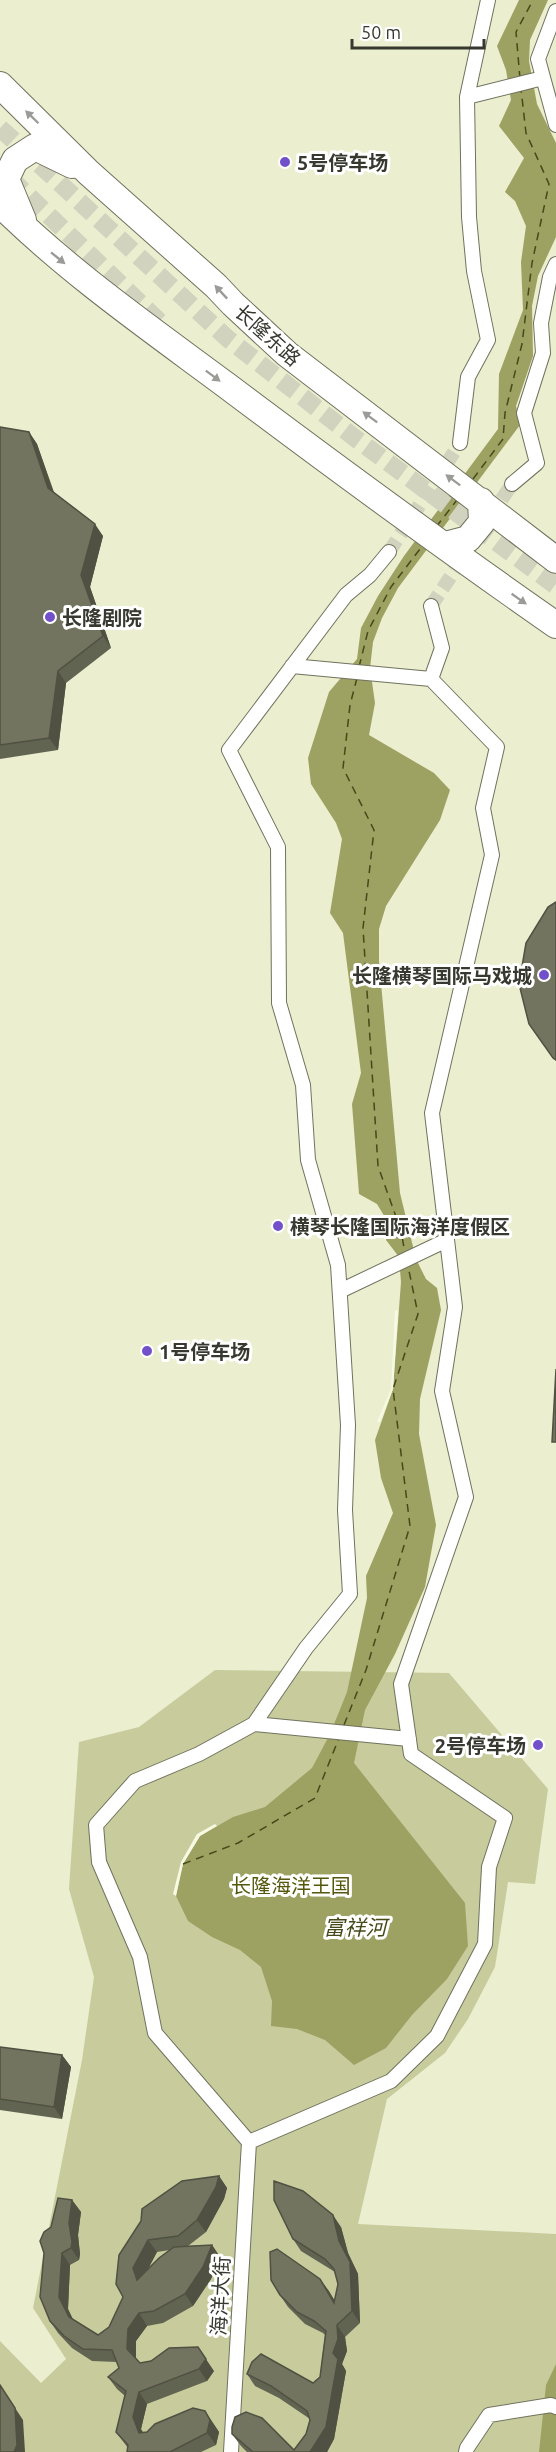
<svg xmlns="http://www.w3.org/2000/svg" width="556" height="2452" font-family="Ubuntu,'Noto Sans SC',sans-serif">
<rect width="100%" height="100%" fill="#f7fae2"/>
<!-- built -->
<path fill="#ebeecf" d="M0 0H556V2452H0Z"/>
<!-- green -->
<path fill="#c8cc9c" d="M215 1670 449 1673 548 1789 535 1884 508 1882 495 1967 468 2019 445 2053 387 2099 358 2224 556 2234V2452H0V2341L41 2383 66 2359 33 2308 82 2060 94 1977 69 1889 79 1742 139 1727Z"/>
<!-- water -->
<path fill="#9da162" d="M519 0H548L530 40 529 61 537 104 556 143V237L538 276 532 306 533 356 516 406 520 425 398 588 382 618 373 642 370 668 375 703 369 735 434 773 450 790 440 820 386 906 379 929V961L400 1193 416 1259 426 1279 437 1288 441 1310 420 1399 419 1434 436 1525 425 1587 395 1654 365 1710 354 1763 465 1903 468 1946 447 1979 412 2015 386 2048 354 2065 325 2040 297 2029 271 2026 272 2001 261 1967 240 1950 212 1937 188 1921 176 1896 183 1864 200 1836 233 1817 265 1807 312 1768 330 1734 347 1692 367 1598 366 1576 393 1513 381 1478 375 1440 393 1389 401 1282 399 1257 386 1240V1219L377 1204 359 1194 352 1104 361 1073 343 933 330 913 342 839 336 823 311 784 308 758 329 692 357 659 361 628 378 596 404 556 498 429 499 374 523 310 521 262 526 226 515 201 505 192 524 158 499 126 511 100 506 70 497 46Z
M556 2364V2452H539L546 2385Z"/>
<!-- pier -->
<path fill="#f7fae2" d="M395 1310 398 1311 393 1389 380 1422H377L391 1389Z
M215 1824 217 1826 200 1836 183 1864 176 1896 173 1894 181 1862 197 1834Z"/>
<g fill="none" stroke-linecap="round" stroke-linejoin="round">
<!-- ferry -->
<path stroke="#474919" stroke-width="1.5" stroke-dasharray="8 6" stroke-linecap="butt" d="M520 79 516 32 533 0
M473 479 503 439 505 413 522 344 532 263 549 184 526 133 521 89
M436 527 457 500
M359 667 368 631 391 587 423 545
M357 678 350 705 343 768 374 830 363 928 378 1166 401 1231 405 1253
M344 1725 366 1670 410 1526 393 1389 418 1314 408 1266
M183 1864 238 1843 315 1798 339 1738"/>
<!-- pedestrian-tunnel -->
<path stroke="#d1d3be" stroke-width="14" stroke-dasharray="14 7" stroke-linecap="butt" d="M490 517 512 484
M389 552 460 443
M431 606 465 555"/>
<!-- minor-tunnel -->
<path stroke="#d1d3be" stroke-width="18" stroke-dasharray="18 9" stroke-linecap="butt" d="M0 128 227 338 355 438 556 586
M10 178 165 327"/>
<defs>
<path id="pedestrian" d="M556 11 538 59 556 125
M467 97 543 78
M460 443 468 377 488 340 474 271 469 217 467 97 488 0
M512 484 537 463 524 413 543 353 541 323 550 277 556 264
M292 666 431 679
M340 1291 447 1240
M254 1724 409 1739
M249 2142 155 2033 140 1957 99 1862 96 1825 135 1781 199 1754 254 1724 306 1648 350 1594 345 1510 348 1425 338 1265 308 1160 303 1085 279 1003 278 847 229 750 346 595 370 575 389 552
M249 2142 391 2081 437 2036 485 1944 489 1867 505 1818 411 1754 401 1684 466 1497 442 1391 455 1307 432 1113 492 855 483 808 497 747 431 679 442 648 431 606
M231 2452 249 2142
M466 2452 467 2448 489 2415 551 2405 556 2407"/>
<path id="secondary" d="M0 85 89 173 216 286 233 304 287 354 556 560
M0 204C69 272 148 327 226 385 335 467 444 547 556 625
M23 220 6 179 15 160 35 147 72 165
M445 545 468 539 482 522 481 501"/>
</defs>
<!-- pedestrian casing -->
<use href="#pedestrian" stroke="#71725e" stroke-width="16"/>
<!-- secondary casing -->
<use href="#secondary" stroke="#71725e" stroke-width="28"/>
<!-- pedestrian -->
<use href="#pedestrian" stroke="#fff" stroke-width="14"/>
<!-- secondary -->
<use href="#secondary" stroke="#fff" stroke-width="26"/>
</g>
<!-- wall -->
<path fill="#626452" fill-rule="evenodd" d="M0 427 29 432 37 444 54 492 103 536 90 587 111 648 66 683 58 750 0 759Z
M0 2047 62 2055 71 2067 62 2119 0 2110Z
M219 2176 227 2188 224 2199 206 2232 188 2246 212 2245 220 2257 211 2279 193 2306 163 2323 147 2326 136 2341V2358L140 2363 151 2361 214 2371 207 2381 147 2404 141 2429 143 2432H147L205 2411 219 2432 216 2445 201 2452H127L128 2448 116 2432 125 2396 117 2389 108 2377 119 2368 117 2362 92 2361 72 2348 58 2333 50 2321 51 2227 72 2200 81 2212 78 2235 80 2254 79 2260 70 2265 68 2309 73 2319 98 2335 109 2327 123 2297 119 2255ZM170 2250 148 2268 157 2252Z
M341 2227 348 2253 358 2274 360 2323 345 2337 347 2351 342 2364 346 2371 334 2439 327 2452H247L241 2446 232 2434 294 2450 306 2434 310 2419 279 2398 255 2386 247 2374 313 2383 320 2377 325 2335 323 2333 305 2324 288 2307 280 2295 320 2279 335 2301 338 2284 335 2272 301 2251 293 2239Z"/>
<!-- shaded-wall -->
<path fill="#505142" d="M29 432 37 444 56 500 48 488Z
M95 524 103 536 90 587 111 648 103 636 81 575Z
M58 671 66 683 58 750 49 738Z
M62 2055 71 2067 62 2119 54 2107Z
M219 2176 227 2188 224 2199 206 2232 197 2220Z
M72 2200 81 2212 78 2235 80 2254 79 2260 71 2248 69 2223Z
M333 2215 341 2227 348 2253 358 2274 360 2323 352 2311 339 2241Z
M148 2240 157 2252 142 2281 137 2280 133 2268Z
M212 2245 220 2257 211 2279 193 2306 185 2294Z
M62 2253 70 2265 68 2309 77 2329 69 2317 59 2297Z
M320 2279 329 2291 343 2315 334 2303Z
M139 2313 147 2326 136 2341V2361L127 2349 128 2329Z
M337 2325 345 2337 347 2351 342 2364 346 2371 334 2439 327 2452H310L333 2353Z
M198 2347 214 2371 207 2381 199 2369Z
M0 2385 23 2420 25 2452H14Z
M139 2392 147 2404 141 2429 147 2445 139 2433 133 2417Z
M205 2411 219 2432 216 2445 207 2433Z"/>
<!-- building -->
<path fill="#72745f" stroke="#505142" stroke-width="1.5" d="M0 427 29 432 48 488 95 524 81 575 103 636 58 671 49 738 0 745Z
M556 902V1060L553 1058 529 1024 519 984 526 943 548 907Z
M556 1369V1442H552Z
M0 2047 62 2055 54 2107 0 2099Z
M219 2176 216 2187 197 2220 178 2236 148 2240 133 2268 137 2280 159 2258 174 2247 212 2245 203 2267 185 2294 154 2311 139 2313 128 2329 127 2349 140 2363 151 2361 169 2348 198 2347 206 2359 199 2369 139 2392 133 2417 139 2433 147 2432 155 2424 193 2408 205 2411 210 2420 207 2433 170 2452H127L128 2445 116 2432 126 2391 108 2377 119 2368 112 2350 83 2349 64 2336 50 2321 40 2297 44 2253 40 2241 44 2232 51 2227 58 2198 72 2200 69 2223 72 2242 71 2248 62 2253 59 2297 69 2317 98 2335 109 2327 123 2297 116 2284 119 2255 141 2221 142 2209 182 2181Z
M274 2181 303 2191 333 2215 339 2241 350 2262 352 2311 337 2325 338 2339 333 2353 338 2359 326 2427 310 2452H253L232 2434V2427L235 2417 246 2412 262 2418 294 2450 306 2434 310 2420 307 2411 271 2386 247 2374 252 2362 261 2354 313 2383 320 2377 326 2331 314 2321 297 2312 280 2295 271 2280 270 2252 277 2249 320 2279 334 2303 338 2284 334 2269 325 2259 293 2239 274 2200Z
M0 2385 15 2408 17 2445 14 2452H0Z"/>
<!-- one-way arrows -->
<defs><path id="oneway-solid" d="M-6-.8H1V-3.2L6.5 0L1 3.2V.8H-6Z" transform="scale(1.5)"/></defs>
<g fill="#9b9c97">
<use href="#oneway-solid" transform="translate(32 117) rotate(-136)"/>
<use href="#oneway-solid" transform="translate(58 258) rotate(39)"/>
<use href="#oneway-solid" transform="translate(221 292) rotate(-133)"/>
<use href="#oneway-solid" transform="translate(213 376) rotate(37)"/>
<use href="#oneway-solid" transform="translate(370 417) rotate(-143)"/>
<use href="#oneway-solid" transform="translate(453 480) rotate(-143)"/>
<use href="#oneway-solid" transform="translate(519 599) rotate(35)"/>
</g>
<!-- markers -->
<g fill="#7150ca" stroke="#fff" stroke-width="2">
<circle cx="285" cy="162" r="6"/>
<circle cx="50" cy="617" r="6"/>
<circle cx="544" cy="975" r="6"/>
<circle cx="278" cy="1226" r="6"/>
<circle cx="147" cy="1351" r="6"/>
<circle cx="538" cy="1745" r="6"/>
</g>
<g text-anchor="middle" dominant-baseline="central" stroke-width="6" stroke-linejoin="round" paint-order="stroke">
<!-- poi labels -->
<g font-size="20" font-weight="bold" fill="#37382f" stroke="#fff" text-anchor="start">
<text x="297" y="162">5号停车场</text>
<text x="62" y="617">长隆剧院</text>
<text x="532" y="975" text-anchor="end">长隆横琴国际马戏城</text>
<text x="290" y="1226">横琴长隆国际海洋度假区</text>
<text x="159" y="1351">1号停车场</text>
<text x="526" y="1745" text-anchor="end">2号停车场</text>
</g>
<!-- street labels -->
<g font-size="20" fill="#37382f" stroke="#fff">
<text transform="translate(268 335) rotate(42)">长隆东路</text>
<text transform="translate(220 2296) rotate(-87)">海洋大街</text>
</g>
<!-- park labels -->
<g font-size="20" fill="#55580c" stroke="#fff">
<text x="291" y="1885">长隆海洋王国</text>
</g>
<!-- water labels -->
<g font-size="21" font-style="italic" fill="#474919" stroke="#fff">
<text x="355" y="1927">富祥河</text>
</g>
</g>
<!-- scale -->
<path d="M352 39v9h132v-9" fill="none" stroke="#37382f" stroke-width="3"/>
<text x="361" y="39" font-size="18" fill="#37382f" stroke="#ffffff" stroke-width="4.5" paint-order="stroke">50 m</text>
</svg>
